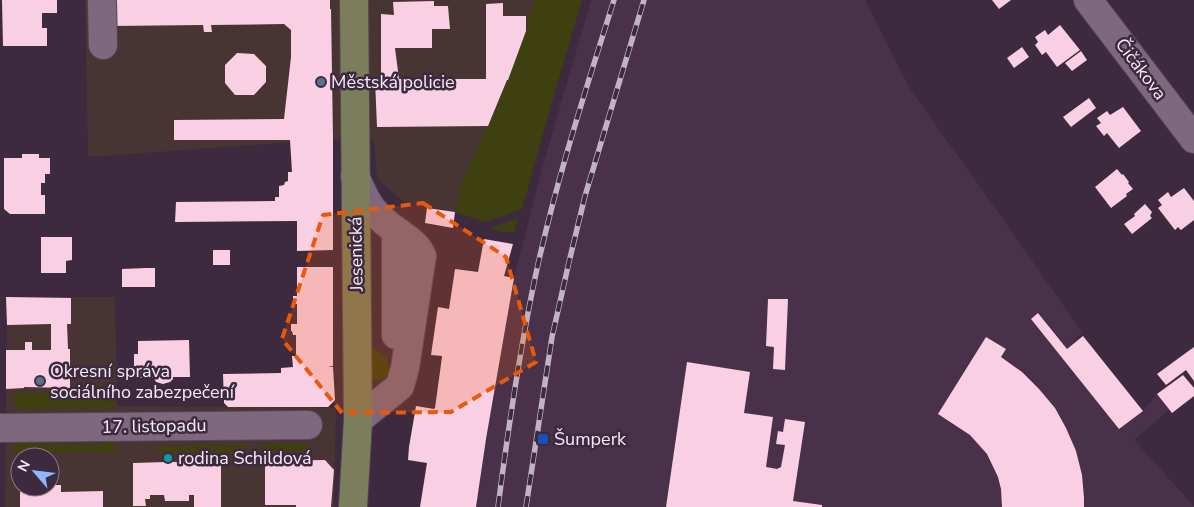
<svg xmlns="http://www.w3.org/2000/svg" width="1194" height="507" font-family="'Nunito Sans',sans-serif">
<rect width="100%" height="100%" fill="#3e2a3e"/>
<!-- commercial -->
<path fill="#483432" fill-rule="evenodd" d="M85 0H534L526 31 508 80 488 126 461 182 455 212 405 203 377 179 374 139H333L88 157Z
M6 297H115L117 406 336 408 334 507H5L7 325ZM20 457H50V487H20Z"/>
<!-- built -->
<path fill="#4a314a" d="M591 0H865L910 89 998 212 1082 332 1067 349 1039 313 1031 319 1119 429 1143 411 1157 394 1169 410 1134 440 1194 506V507H477L484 450 514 278 542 169Z"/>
<!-- green -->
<path fill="#3f400f" d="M534 0H582L549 112 522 209 485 222 455 212 461 182 488 126 508 80 526 31Z
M518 218 514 233 489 229Z
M373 347 388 359 390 377 371 381Z
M74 385 114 386 115 408 15 409 14 393 74 392Z
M13 432H28V444L105 445 106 432H109L116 452 14 453Z
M262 444H308V450L262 451Z
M245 445V452H158V446Z"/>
<!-- building -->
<path fill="#f9cfe3" d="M2 0H57V13H42V28H47V46H3Z
M110 0H330V9H331L333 139V250L297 251V221L175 222 176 202 275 201V197H279V186L284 185 285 182 288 181V172H292L290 140H174V120L284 119 291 57V30L284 24 211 25 212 32H204L203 25 111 26Z
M992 0H1011L999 9Z
M434 1V6H448L450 29H432V48H395L399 79H486V4L503 3V16H526V31L508 80H507L488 126 377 127 375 80H381V14L394 15 393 2Z
M1060 25 1080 50 1057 67 1046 52 1042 55 1035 45 1038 42 1035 37 1045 30 1048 35Z
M1022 47 1029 57 1014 68 1007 58Z
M1081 51 1087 60 1072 71 1065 63Z
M237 53 254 54 266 66V82L254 95H235L225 83V65Z
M1089 98 1096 108 1071 127 1063 117Z
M1123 107 1141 131 1119 148 1107 133 1104 136 1096 126 1101 123 1097 118 1107 111 1110 115Z
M22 154H39V158H50V174H45V183H41V195H45V214H10L4 209V158H22Z
M1117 169 1122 175 1123 174 1129 182 1128 183 1133 189 1126 194 1127 196 1111 208 1095 187Z
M1184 188 1194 201V220L1181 230 1178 227 1175 230 1158 208 1162 205 1158 200 1168 192 1171 197Z
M1145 204 1152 212 1150 216 1152 218 1132 234 1124 224 1135 216 1134 214Z
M427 208 455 212 453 228 425 223Z
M41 237H72V260L66 261V273H41Z
M484 239 513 244 504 276 514 278 486 439 476 507H420L427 463 408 460 409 447 416 406 434 409 435 408 442 357V356L431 355 438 307 449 309 455 269 478 272Z
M213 250H230V265H213Z
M297 267H333V366L328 367H333L335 400 328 407H228L224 403 223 374 281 373V368L293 367 292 356H296V335H293L292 331H291V324H297V304H293V296H297Z
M146 268H155V287H122V269Z
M6 297 71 298V324H67L68 349H70V388L24 387V388L6 389V350H25V342H32V350H51V324L7 325Z
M768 299H788L785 370 773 369 774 347 766 346Z
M1038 313 1067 349 1083 336 1143 411 1119 429 1031 319Z
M986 337 1006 349 1001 357 1022 372 1039 389 1055 408 1066 428 1076 451 1082 475 1084 498V507H1002L1001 489 998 477 987 454 970 435 938 414Z
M189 340 190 377H173V379L170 382 163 384 156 382 154 378H138V366H134V354H138V341Z
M1194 347V381L1186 370 1166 385 1157 374Z
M687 362 750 372 744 413 773 417 766 467 777 469 781 467 785 445 776 444 778 431 783 432 785 419 805 422 793 501 822 505V507H666Z
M1183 375 1194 388V396L1172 413 1157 394Z
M325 460 334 470 331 507H296V505H265V461Z
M166 462H221V507H194V495H189V501H165L164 495H150V499H145L146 506H133V463Z
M50 485H61V492L103 491V507H20V492H46V487H50Z"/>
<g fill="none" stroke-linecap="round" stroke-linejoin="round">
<defs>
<path id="minor" d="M102 0 103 45
M1088 0 1194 139
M355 176C360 188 365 200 373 210 380 218 389 226 397 231 407 239 417 244 422 256L405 368 400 386 358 420
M396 231V335
M0 428 308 425"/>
<path id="major" d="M353 507 358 420 354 0"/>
</defs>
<!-- minor casing -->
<use href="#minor" stroke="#564656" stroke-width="30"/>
<!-- major casing -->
<use href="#major" stroke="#564656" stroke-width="30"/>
<!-- minor -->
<use href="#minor" stroke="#7f687e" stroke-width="28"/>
<!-- major -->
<use href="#major" stroke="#7a7e5c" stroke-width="28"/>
<defs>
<path id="rail" d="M498 507C508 430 519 354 535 278 555 184 585 92 614 0
M526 507 552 337 569 262 585 196 644 0"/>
</defs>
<!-- rail casing -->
<use href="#rail" stroke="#c1b3c1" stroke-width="5.5"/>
<!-- rail -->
<use href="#rail" stroke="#3e2a3e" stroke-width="4" stroke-dasharray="11" stroke-linecap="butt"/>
</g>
<!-- marked area -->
<path fill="#e8590c" fill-opacity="0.2" stroke="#e8590c" stroke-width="4" stroke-dasharray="10 6" stroke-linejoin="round" d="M423 203 506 257 536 362 451 412 342 413 282 339 323 215Z"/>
<!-- markers -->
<g fill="#5c6f8a" stroke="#3e2a3e" stroke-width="2">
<circle cx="321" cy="82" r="5"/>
<circle cx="40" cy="381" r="5"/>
</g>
<rect fill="#1a4fb4" stroke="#3e2a3e" stroke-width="2" x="537" y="433" width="12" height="12" rx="2.5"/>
<circle fill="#0f9aa8" stroke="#3e2a3e" stroke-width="2" cx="168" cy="458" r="5"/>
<g text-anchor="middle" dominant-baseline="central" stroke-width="5" stroke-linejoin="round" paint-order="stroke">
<!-- street labels -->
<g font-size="18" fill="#f6eaf6" stroke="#3e2a3e">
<text transform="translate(1141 69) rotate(53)">Čičákova</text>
<text transform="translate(356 254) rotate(-91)">Jesenická</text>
<text transform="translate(154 426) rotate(-1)">17. listopadu</text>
</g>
<!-- poi labels -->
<g font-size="18" fill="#f6eaf6" stroke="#3e2a3e" text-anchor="start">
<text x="331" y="82">Městská policie</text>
<text x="50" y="371">Okresní správa<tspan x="50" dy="21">sociálního zabezpečení</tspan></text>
<text x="554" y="439">Šumperk</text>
<text x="178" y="458">rodina Schildová</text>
</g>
</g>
<!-- north arrow -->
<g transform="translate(35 472) rotate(298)"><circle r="24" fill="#3e2a3e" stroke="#887788"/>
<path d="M0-4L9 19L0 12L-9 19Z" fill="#8eb8fd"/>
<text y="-8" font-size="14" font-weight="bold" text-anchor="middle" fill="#f6eaf6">N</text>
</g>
</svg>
